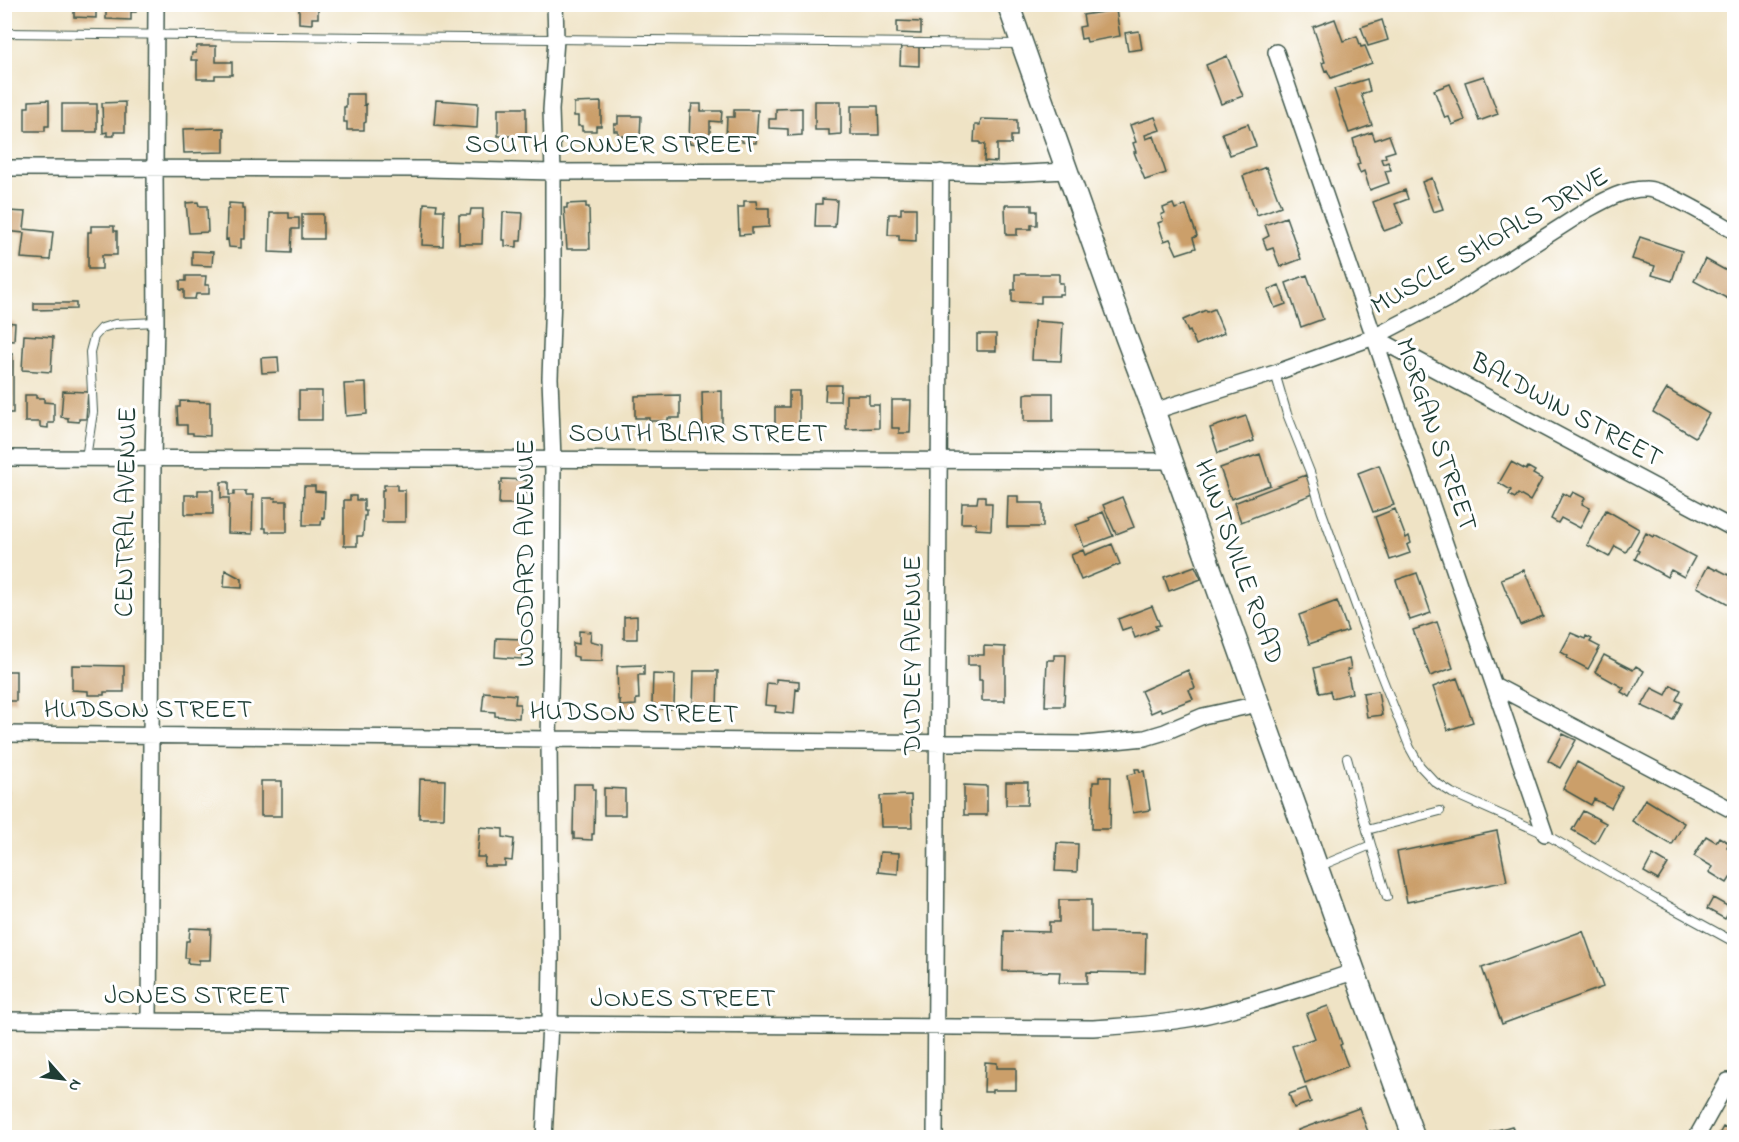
<svg xmlns="http://www.w3.org/2000/svg" width="1739" height="1142" font-family="'Indie Flower',sans-serif">
<rect width="100%" height="100%" fill="#fff"/>
<filter id="ink" filterUnits="userSpaceOnUse"><feTurbulence type="fractalNoise" baseFrequency=".0167" numOctaves="2"/><feDisplacementMap in="SourceGraphic" scale="12" xChannelSelector="R" yChannelSelector="G"/><feConvolveMatrix kernelMatrix="1 2 1 2 8 2 1 2 1" color-interpolation-filters="sRGB"/></filter>
<filter id="wash" filterUnits="userSpaceOnUse"><feTurbulence type="fractalNoise" baseFrequency=".008" numOctaves="4" result="noise"/><feDisplacementMap in="SourceGraphic" scale="24" xChannelSelector="R" yChannelSelector="G"/><feGaussianBlur stdDeviation="1.35" result="paint"/><feColorMatrix in="noise" values="0 0 0 0 0 0 0 0 0 0 0 0 0 0 0 0 0 1.4 0 .05"/><feComposite in="paint" operator="in"/></filter>
<g filter="url(#wash)">
<rect width="100%" height="100%" fill="#efe3c5"/>
<g id="blocks">
<!-- building -->
<path fill="#cb9f6a" d="M76 4 96 5V18L74 17V6Z
M106 4H136V12H131V20L106 19Z
M299 4H318V18H312V24L299 23Z
M1116 10 1120 36 1087 42 1086 38 1081 39 1079 27 1085 26 1083 15Z
M1335 19 1343 41 1357 36 1361 47 1365 46 1372 63 1331 78 1327 70 1325 71 1322 63 1325 62 1313 27Z
M1382 20 1388 40 1368 46 1361 27Z
M897 21 921 22V34L897 33Z
M1139 31 1142 49 1128 51 1125 33Z
M901 43H919V66L900 65Z
M197 46H216V62H232V75H215V79H197V60H191L192 53H196Z
M1227 56 1243 96 1221 104 1206 65Z
M1484 76 1498 114 1479 121 1465 82Z
M1367 79 1370 91 1361 94 1372 125 1349 133 1334 89Z
M1450 84 1465 120 1452 125 1449 117 1445 118 1434 90Z
M346 94H364V105L366 104V122L364 123V130H347V122H344V107H346Z
M49 100V126H45V131H25V107H29V101Z
M436 100 478 103 477 128 434 125Z
M815 101H841V134L829 135V130H815Z
M125 102V132H114V136H107V132L103 133 102 103Z
M601 102V126H596V131H582V126H578V116H574V103Z
M62 104H97V132H62Z
M692 104H701V111H722L721 122 710 121V138H700V144L689 143 690 111H691Z
M851 106H878L879 135H851Z
M498 108H526V136H498Z
M802 108V135L788 136V129L769 128V119H776V109Z
M734 110H758L756 143 742 142V139L726 138 727 117H734Z
M618 116H641L640 136H633L632 141H625L624 136H618V131H614V124H618Z
M1155 117 1160 130 1145 135 1146 139 1154 136 1166 173 1145 180 1134 152H1136L1133 143 1136 142 1130 125Z
M981 119 1017 120V136H1011V144H997V162L984 161 985 144H980V142H974L975 125H980Z
M1248 124 1256 146 1230 155 1222 133Z
M224 128V152L184 153 183 129Z
M1372 132 1375 140 1389 135 1395 151 1385 154 1386 157 1381 159 1383 164 1388 162 1391 170 1385 171 1389 183 1370 190 1364 171 1360 173 1357 165 1360 164 1353 139Z
M1266 167 1281 206 1257 215 1243 176Z
M1432 178 1443 209 1433 212 1422 182Z
M1405 190 1408 199 1395 204 1403 224 1384 231 1373 202Z
M822 199 837 200 835 227H815L816 204H822Z
M744 201H756L757 208H769V227L752 228V234L739 235 738 207H744Z
M198 202 199 206H207L208 232 189 233 186 203Z
M229 203 243 204V209H245V239H241V248L229 247 228 239 226 240 227 209H229Z
M424 203 437 204 436 210H444L443 246 422 245Z
M586 203V207H589L590 249H567L564 208H567V204Z
M1173 204 1175 209 1186 205 1197 236 1193 238 1196 248 1177 254 1170 239 1164 241 1158 223 1163 221 1161 215 1165 213 1163 208Z
M1005 205H1032V211H1037V225H1031V229H1017V235H1006Z
M901 208H916V241L899 240V235H888L889 214H901Z
M471 209H483L482 244H459V215H470Z
M7 211 26 212 24 229 53 232 50 260 21 258 24 233 5 231Z
M503 212 523 213 521 241H517V247L505 246V240H502Z
M270 213H289V218H299V229H292L291 253 269 252Z
M302 214H323V239H302Z
M1286 217 1301 259 1280 267 1273 248 1267 250 1263 239 1269 236 1265 225Z
M91 226H114V231H117V255H102V269H88V232H91Z
M1640 237 1682 251 1672 281 1652 275 1655 266 1632 259Z
M192 251 213 252 212 266 192 265Z
M1705 259 1734 275V302L1694 281Z
M1015 274H1059V283H1063V294H1059V296H1041V303L1012 302V290H1015Z
M1307 275 1323 319 1301 327 1286 283Z
M186 276H206L205 285H209V294H196L195 299H184V290H180V281H186Z
M1279 285 1286 304 1275 308 1268 290Z
M34 303H76V309L34 310Z
M1214 309 1224 333 1196 345 1190 331 1188 332 1183 320 1206 310 1207 312Z
M1034 321 1063 323 1061 361 1032 360Z
M4 322 15 323 14 341 4 340Z
M977 334H996V351H977Z
M24 335 53 337 51 372 22 370Z
M4 354H13V413H4Z
M278 357 279 372 262 373 261 358Z
M366 383 367 414 346 416 344 384Z
M826 385H841L840 401H825Z
M1667 389 1709 414 1695 437 1653 412Z
M63 391 88 392 86 419H79V422L68 421V418L61 417Z
M299 391H322V420H299Z
M722 391V425H721L720 430H703L702 392Z
M789 391H799V427H775V407H789Z
M1029 393H1053V421H1024V394Z
M25 395H36V398H44V402L54 403V423H48V428L40 427V422H25Z
M680 395V418H668V421H649V418H635V396Z
M846 395H869V405H879V428L846 429Z
M892 400H911L910 433H899V428H892Z
M180 401 210 402V436L193 435V433H187V425H178L177 407H180Z
M1246 416 1254 441 1218 453 1210 428Z
M1260 454 1270 485 1231 499 1220 468Z
M1511 462 1526 470 1528 467 1535 471 1533 474 1542 479 1530 501 1518 494 1515 498 1509 495 1511 490 1499 483Z
M1379 465 1394 505 1373 512 1358 473Z
M1306 475 1313 494 1241 522 1234 503Z
M502 479 527 480 526 496H521V504H499L500 483H502Z
M221 482H229V495H234V491H246V495H253L252 534 228 533 229 498H221Z
M384 485H397V490H405V522H382V490H384Z
M304 486H315V491L325 492 324 518 322 517 321 525H303Z
M198 490H213V514H185V495H198Z
M1573 492 1585 498 1582 504 1590 508 1580 528 1561 518 1558 523 1551 519 1563 493 1570 497Z
M350 496H356V500H364V511H366V516H364L363 536H357V546H344V500H350Z
M978 496H985V503H992L991 530 975 529 976 523H961L962 503H977Z
M1008 496H1018V503H1043V527H1007Z
M1122 497 1134 527 1116 534 1103 505Z
M263 498H276L275 501H287V532H266V528H263Z
M1395 509 1406 538 1409 536 1411 543 1407 545 1410 553 1390 560 1375 517Z
M1606 510 1639 529 1626 552 1615 546 1609 557 1587 545Z
M1103 512 1113 536 1084 547 1076 525 1090 520 1089 518Z
M1646 533 1653 537 1654 535 1695 557 1684 577 1671 570 1667 577 1635 559 1639 551 1637 550Z
M1112 544 1120 564 1081 580 1071 555 1083 550 1085 555Z
M1195 566 1201 579 1169 591 1164 577Z
M1708 566 1716 570 1717 569 1731 576 1730 578 1734 581V607L1697 587Z
M225 570 242 579V588L224 587Z
M1524 570 1543 616 1520 625 1501 579Z
M1417 573 1431 613 1410 620 1396 580Z
M1337 601 1348 631 1309 644 1299 615Z
M4 606H7V626H4Z
M1152 606 1160 625 1155 626 1157 629 1135 638 1131 627 1122 630 1118 619Z
M637 616V639H624V617Z
M1437 622 1453 668 1430 676 1413 630Z
M579 631 591 632 590 641 603 644 602 661 578 660V657L573 656V643L579 644Z
M1571 633 1585 639 1586 636 1592 639 1590 642 1600 647 1588 669 1567 658 1568 656 1561 652Z
M496 638 523 639 522 659 495 657Z
M984 646 1005 647V701H982V680H979V665H968V655H984Z
M1054 655H1066L1064 706H1045L1047 660H1054Z
M1604 655 1633 670 1636 666 1644 671 1630 697 1621 692 1624 688 1595 672Z
M1349 659 1351 669 1347 670 1352 693 1332 698 1330 691 1320 693 1314 668Z
M72 665 124 666V692H104V695H88V691L72 690Z
M644 665V675H638L639 699H636V705L620 706V700H618L617 666Z
M1188 670 1195 688 1189 690 1193 699 1162 711 1160 709 1151 713 1141 691Z
M4 671H16V701H4Z
M694 671H718L717 708H693Z
M653 674 675 675 674 705H671V709L655 708V704H652Z
M1457 678 1473 722 1448 730 1433 687Z
M776 679 799 681V690L796 689 794 714 775 712 776 706 765 705 767 683 776 684Z
M1671 685 1681 690 1676 700 1682 703 1673 720 1642 706 1652 688 1666 695Z
M1378 691 1382 715 1367 717 1363 693Z
M484 692 516 695 515 704H520L519 718 495 716V712L482 711Z
M1563 734 1576 740 1560 768 1548 761Z
M1577 762 1622 787 1611 808 1594 799 1591 805 1563 789Z
M1135 769H1139L1140 772 1144 771 1150 810 1133 813 1127 775 1136 773Z
M4 777H8V802H4Z
M1099 777H1111L1110 829H1092L1093 782H1099Z
M420 779 445 780 444 818H419Z
M261 781H282V816H261Z
M1006 782H1028L1027 805H1006Z
M574 784H593V789H595L594 834H592V840L574 839V833L573 834Z
M964 785 987 786V815H964Z
M604 788 625 789V815H604Z
M911 795 912 827H881L880 796Z
M1645 799 1684 823 1672 845 1632 821Z
M1583 811 1606 823 1595 843 1572 830Z
M480 827 503 829V837L514 839 512 861 505 860V866H484L485 857H477Z
M1497 831 1507 881 1407 902 1397 852Z
M1706 836 1716 842 1719 837 1729 843 1727 847 1734 852V872L1727 883 1709 872 1713 867 1694 856Z
M1057 843 1078 844 1077 872 1055 871Z
M880 852 899 853 898 874 878 872Z
M1653 855 1668 864 1658 880 1644 872Z
M1713 898 1731 908 1725 919 1707 909Z
M1059 900H1091V932L1146 933 1145 973 1087 972V983H1059L1060 972 1003 971 1004 931 1049 932V922H1059Z
M190 928 211 929 210 960H199V964L187 963 188 958H185L186 941H189Z
M1583 931 1603 987 1502 1024 1482 968Z
M1328 1006 1342 1044 1340 1045 1348 1066 1305 1083 1292 1046 1315 1038 1306 1014Z
M985 1062 997 1063V1068H1016V1090H992V1092H984Z
M1306 1088 1311 1102 1294 1108 1289 1094Z
M1359 1108 1368 1132 1353 1138H1300L1298 1130Z
M1512 1126 1515 1136 1514 1138H1492L1490 1132Z
M1723 1127 1734 1133V1138H1717Z"/>
</g>
</g>
<g filter="url(#ink)">
<use href="#blocks" fill-opacity="0" stroke="#3e564a" stroke-width="1.5"/>
<g fill="none" stroke-linecap="round" stroke-linejoin="round">
<defs>
<path id="lane" d="M4 33 1020 44
M1275 373 1287 414 1310 472 1322 512 1379 670 1410 748 1420 766 1435 782 1452 793 1545 834 1654 898 1734 942
M86 458 93 412 90 352 94 337 102 328 115 324 156 322
M1367 830 1440 811
M1371 845 1387 897
M1318 867 1371 845 1347 758"/>
<path id="street" d="M1276 52 1545 834
M4 168 425 169 553 172 861 171 1002 174 1067 171
M1374 337 1734 529
M1154 411 1275 373 1374 337 1451 297 1587 210C1605 200 1624 189 1645 189 1663 188 1716 221 1734 231
M4 458 1171 461
M1494 685 1734 811
M4 734 1084 744 1145 738 1165 732 1203 716 1258 704
M4 1020 1093 1028C1127 1026 1160 1024 1194 1018 1248 1007 1301 988 1354 972
M149 1021 153 459 156 322 155 169 156 4
M544 1138 550 1024 551 959 549 739 552 606 553 460 550 378 553 296V172L551 110 556 39 555 4
M935 1138 941 172
M1696 1138 1728 1081 1734 1085"/>
<path id="secondary" d="M1008 4 1126 337 1154 411 1414 1138"/>
</defs>
<!-- lane casing -->
<use href="#lane" stroke="#3e564a" stroke-width="10"/>
<!-- street casing -->
<use href="#street" stroke="#3e564a" stroke-width="18"/>
<!-- secondary casing -->
<use href="#secondary" stroke="#3e564a" stroke-width="24"/>
<!-- lane -->
<use href="#lane" stroke="#fff" stroke-width="8"/>
<!-- street -->
<use href="#street" stroke="#fff" stroke-width="15"/>
<!-- secondary -->
<use href="#secondary" stroke="#fff" stroke-width="21"/>
</g>
</g>
<g text-anchor="middle" dominant-baseline="central" stroke-width="6" stroke-linejoin="round" paint-order="stroke">
<!-- street labels -->
<g font-size="27" fill="#1f3d34" stroke="#fff">
<text x="611" y="145">SOUTH CONNER STREET</text>
<text transform="translate(1490 242) rotate(-30)">MUSCLE SHOALS DRIVE</text>
<text transform="translate(1566 411) rotate(28)">BALDWIN STREET</text>
<text x="698" y="434">SOUTH BLAIR STREET</text>
<text transform="translate(1435 435) rotate(71)">MORGAN STREET</text>
<text transform="translate(127 512) rotate(-89)">CENTRAL AVENUE</text>
<text transform="translate(526 553) rotate(-90)">WOODARD AVENUE</text>
<text transform="translate(1238 562) rotate(70)">HUNTSVILLE ROAD</text>
<text transform="translate(913 655) rotate(-90)">DUDLEY AVENUE</text>
<text x="148" y="710">HUDSON STREET</text>
<text transform="translate(634 714) rotate(1)">HUDSON STREET</text>
<text x="197" y="996">JONES STREET</text>
<text x="683" y="999">JONES STREET</text>
</g>
</g>
<!-- margin -->
<rect width="1739" height="1142" fill="none" stroke="#fff" stroke-width="24"/>
<!-- north arrow -->
<g transform="translate(63 1079) rotate(118)" stroke="#ffffff" stroke-width="4.5" paint-order="stroke">
<path d="M0-4.5L10 22L0 15L-10 22Z" fill="#1f3d34"/>
<text y="-9" font-size="16" font-weight="bold" text-anchor="middle" fill="#1f3d34">N</text>
</g>
</svg>
